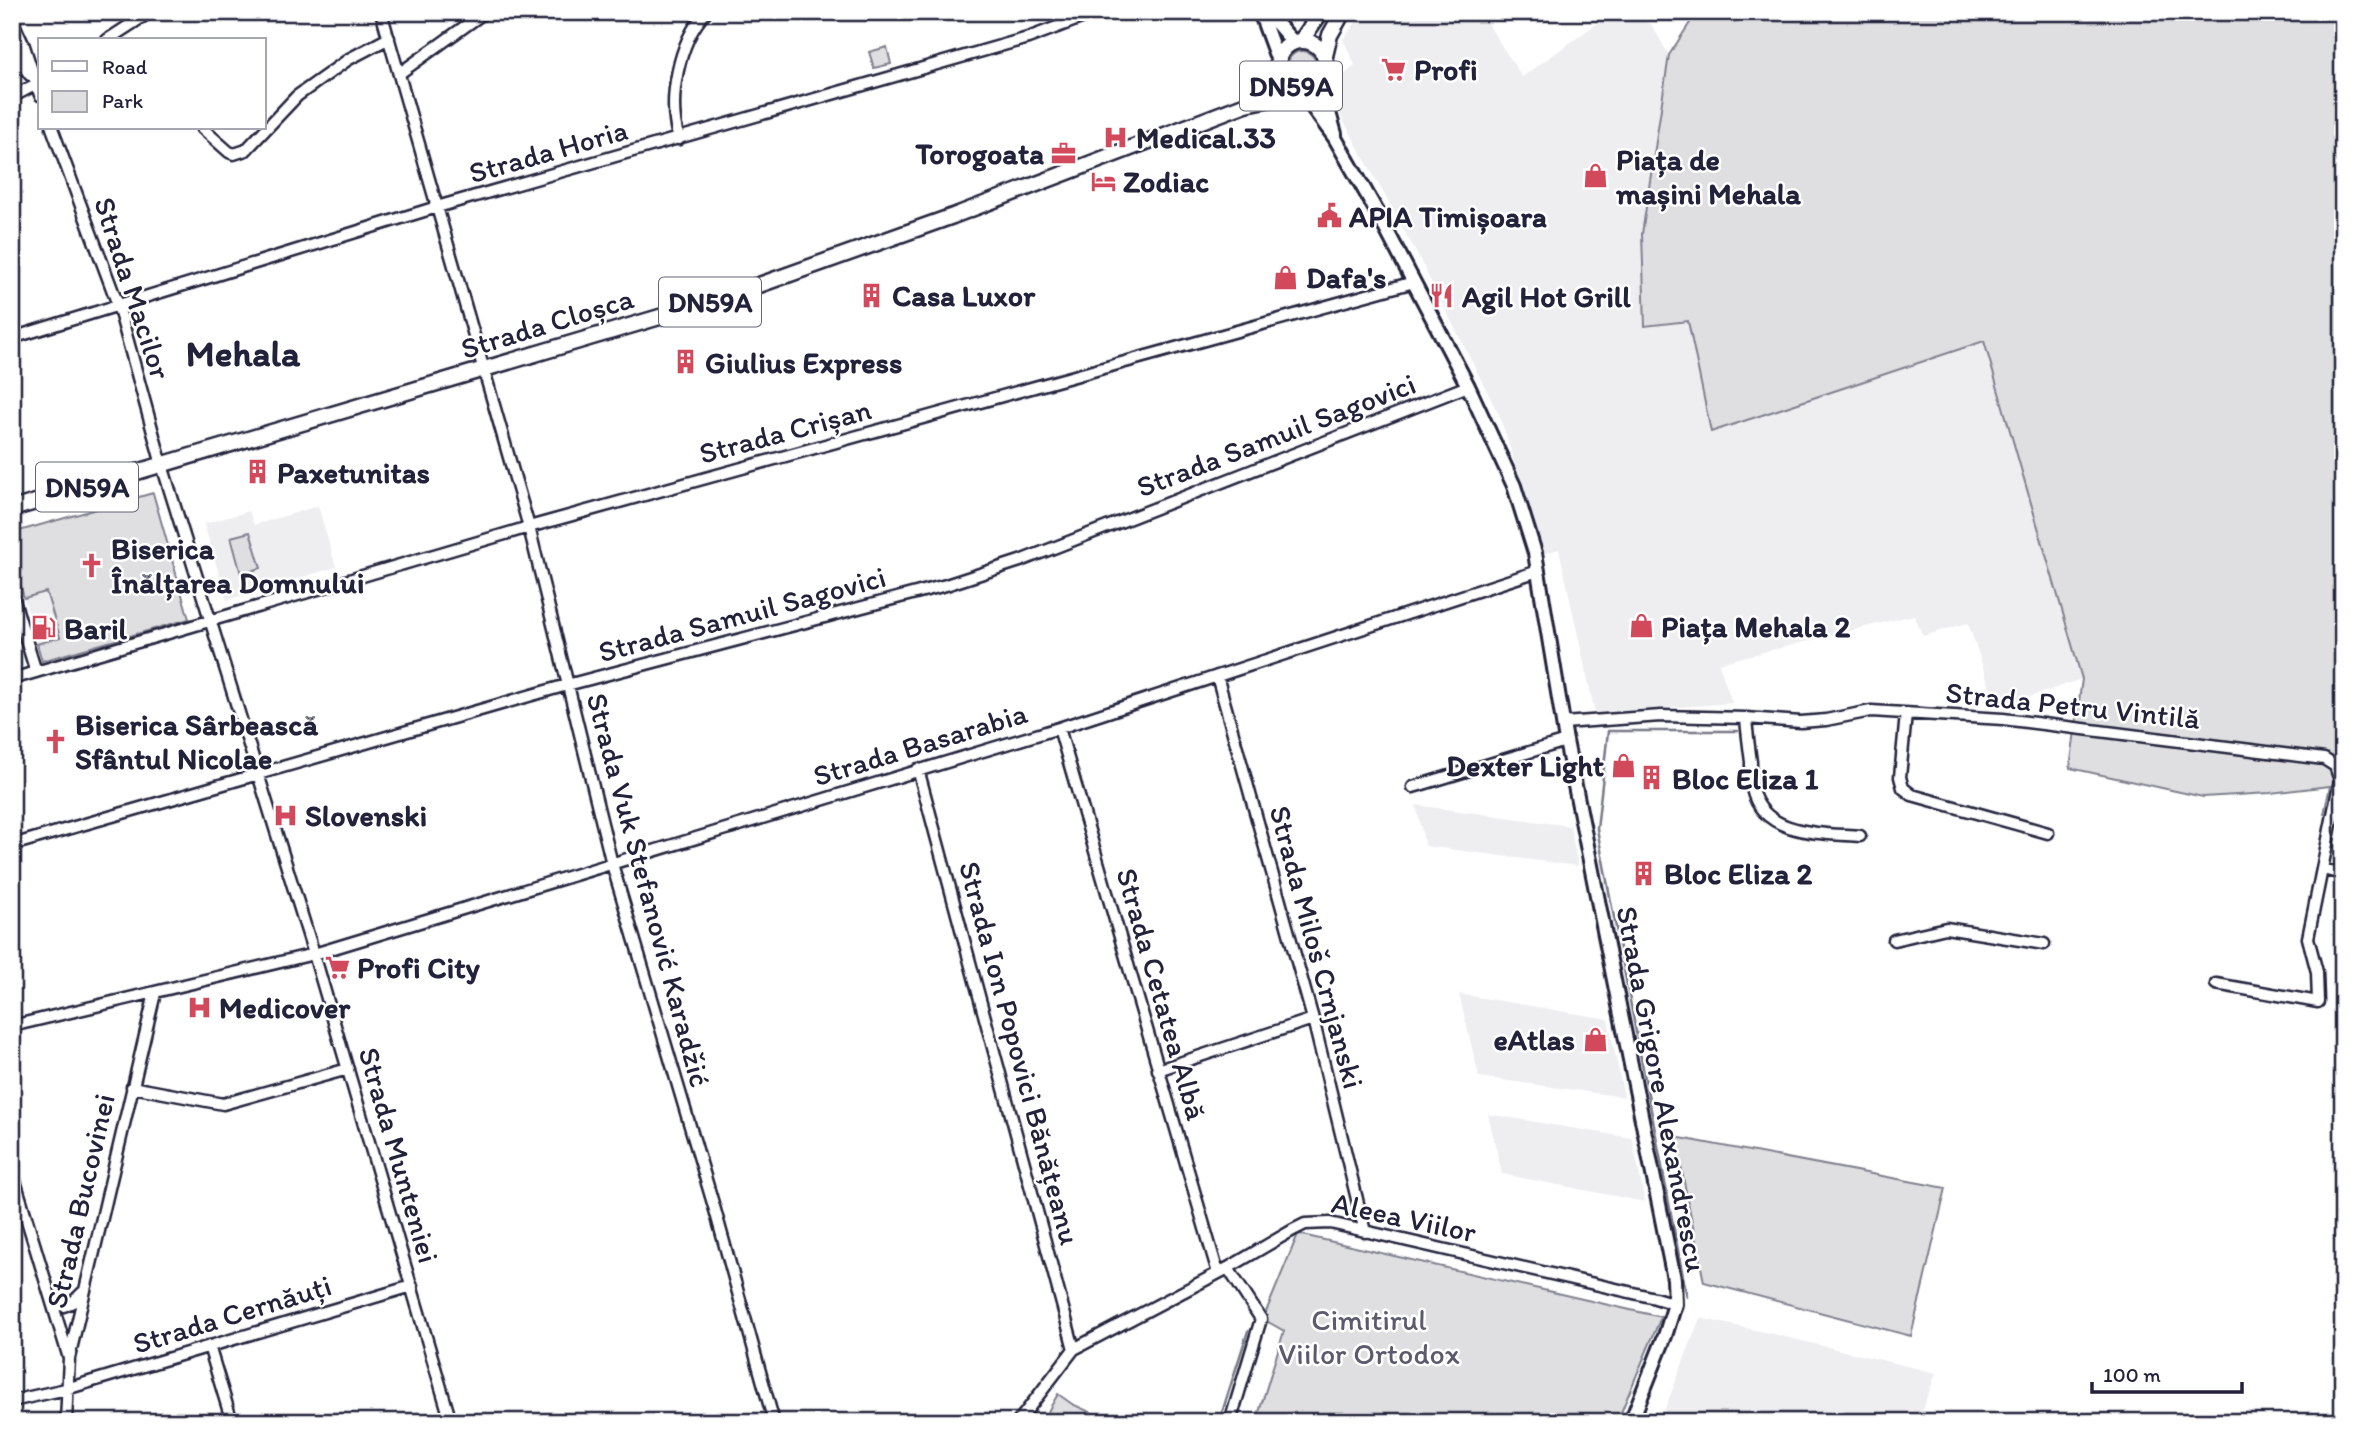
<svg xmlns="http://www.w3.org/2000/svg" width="2355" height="1434" font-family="Itim,sans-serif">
<rect width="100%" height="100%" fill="#fff"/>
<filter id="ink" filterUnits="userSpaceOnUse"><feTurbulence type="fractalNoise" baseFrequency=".0143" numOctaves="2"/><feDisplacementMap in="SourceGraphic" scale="14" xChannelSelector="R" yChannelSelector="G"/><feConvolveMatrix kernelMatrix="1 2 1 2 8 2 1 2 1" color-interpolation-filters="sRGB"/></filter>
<g filter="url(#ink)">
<!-- built -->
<path fill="#eeeef1" d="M1364 12H1494L1485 20 1522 77 1613 12 1651 24 1669 55 1642 234 1646 326 1688 321 1711 432 1984 340 2082 679 1997 708 1968 623 1923 636 1914 615 1719 663 1732 703 1595 713 1559 549 1544 554 1500 417 1416 252 1332 100 1340 79 1355 65 1343 39Z
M318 506 336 567 227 600 204 524 249 511 254 525Z
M46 592 60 637 37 644 24 598Z
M1416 805 1570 826 1578 866 1425 846Z
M1459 994 1608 1019 1624 1097 1479 1077Z
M1488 1114 1632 1138 1645 1202 1502 1174Z
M1700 1318 1769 1333 1936 1373 1918 1422H1660Z"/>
<!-- green -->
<path fill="#dfdfe2" stroke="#80808e" stroke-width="2" d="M1697 12H2343V818L2324 814 2330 786 2270 793 2203 797 2070 768 2082 679 1984 341 1711 432 1688 321 1645 326 1642 234 1669 55Z
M887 47 891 64 874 68 869 52Z
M1288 65a14 14 0 1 1 28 0a14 14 0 1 1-28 0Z
M153 493 189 619 42 661 37 644 60 637 46 592 24 598 12 556V533Z
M250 532 261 568 241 574 231 537Z
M1675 1137 1946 1188 1911 1336 1704 1282Z
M1298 1234 1661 1317 1617 1422H1256L1284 1331 1263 1319Z
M1058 1394 1072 1404 1112 1422H1042Z"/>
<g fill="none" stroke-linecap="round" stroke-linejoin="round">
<!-- stream -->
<path stroke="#7a7a88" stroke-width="2.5" d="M1687 1297 1597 829 1608 731H1738
M1219 1422 1248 1331"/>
<defs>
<path id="street" d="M381 12 529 527 612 864 715 1210 774 1422
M12 20 24 46 40 95
M107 40 150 12
M12 50 30 75
M400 73 485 12
M12 97 40 82
M52 128 118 305 162 465 314 954 451 1422
M202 128 229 152 234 154 246 150 297 96 349 59 389 38
M679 139C667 101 678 42 706 12
M12 338 437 207 1028 38 1097 12
M12 594 36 672
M1217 676 1313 1019 1365 1232
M12 679 529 527 1414 282
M1906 714 1900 777 1903 788 1912 795 2048 833
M1746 718C1747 732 1749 747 1751 762 1751 771 1750 781 1752 789 1763 836 1821 833 1860 836
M1563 723 1661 716 1746 718 1801 722 1826 720 1871 711 2003 719 2324 759 2335 766 2340 780 2308 938 2317 972 2318 1002 2216 984
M1059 728 1218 1273
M918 769 1074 1349
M1413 787 1566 741
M12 845 567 685 946 585 1020 561 1468 386
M2322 869 2343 874
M1894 940 1946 928 2044 944
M12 1026 314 954 1059 728 1538 571
M1158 1070 1313 1019
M132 1087 223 1104 348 1069
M12 1171 68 1355
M1228 1268 1261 1319 1230 1422
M50 1296 56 1303 64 1306 73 1302 82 1293
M209 1346 232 1422
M12 1401 66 1389 412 1286
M66 1422 69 1358 155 993
M1018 1422 1074 1349 1228 1268 1293 1230 1305 1224 1330 1223 1655 1298 1675 1304"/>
<path id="secondary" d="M1260 12 1278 61
M1267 12 1293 42
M1320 81 1335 134
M1299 89 1335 138 1377 212 1468 386 1514 486 1535 553 1566 741 1674 1279 1675 1304 1665 1336 1631 1422"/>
<path id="primary" d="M1278 65a24 24 0 1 1 48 0a24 24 0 1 1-48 0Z
M1301 41 1321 12
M1325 56 1330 35 1343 12
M1247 103 1273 79 1278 69
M12 509 717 300 953 216 1246 104 1276 98 1297 89"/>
</defs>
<!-- street casing -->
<use href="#street" stroke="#22223b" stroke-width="15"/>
<!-- secondary casing -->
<use href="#secondary" stroke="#22223b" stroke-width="18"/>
<!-- primary casing -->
<use href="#primary" stroke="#22223b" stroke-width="19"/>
<!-- street -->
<use href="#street" stroke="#fff" stroke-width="10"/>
<!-- secondary -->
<use href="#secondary" stroke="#fff" stroke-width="12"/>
<!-- primary -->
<use href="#primary" stroke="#fff" stroke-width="14"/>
</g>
</g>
<!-- icons -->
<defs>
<symbol id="supermarket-bare" viewBox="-9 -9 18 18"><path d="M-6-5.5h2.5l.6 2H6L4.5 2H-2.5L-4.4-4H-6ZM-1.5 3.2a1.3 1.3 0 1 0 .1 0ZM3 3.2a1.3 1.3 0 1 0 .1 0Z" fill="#d1495b" stroke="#fff" stroke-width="2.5" paint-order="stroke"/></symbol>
<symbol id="hospital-bare" viewBox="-9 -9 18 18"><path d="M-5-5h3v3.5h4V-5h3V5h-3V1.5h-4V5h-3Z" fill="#d1495b" stroke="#fff" stroke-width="2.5" paint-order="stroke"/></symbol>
<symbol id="office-bare" viewBox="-9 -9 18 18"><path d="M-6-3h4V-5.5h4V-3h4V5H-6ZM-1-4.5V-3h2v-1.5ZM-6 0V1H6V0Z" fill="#d1495b" stroke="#fff" stroke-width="2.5" paint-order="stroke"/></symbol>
<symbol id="shop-bare" viewBox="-9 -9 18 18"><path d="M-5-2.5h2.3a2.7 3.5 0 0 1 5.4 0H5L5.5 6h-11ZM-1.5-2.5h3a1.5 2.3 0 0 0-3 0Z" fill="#d1495b" stroke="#fff" stroke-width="2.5" paint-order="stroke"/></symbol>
<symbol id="hotel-bare" viewBox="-9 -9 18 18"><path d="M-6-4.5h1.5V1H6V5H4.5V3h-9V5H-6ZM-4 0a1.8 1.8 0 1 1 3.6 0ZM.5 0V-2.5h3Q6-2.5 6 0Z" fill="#d1495b" stroke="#fff" stroke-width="2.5" paint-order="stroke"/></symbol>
<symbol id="civic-bare" viewBox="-9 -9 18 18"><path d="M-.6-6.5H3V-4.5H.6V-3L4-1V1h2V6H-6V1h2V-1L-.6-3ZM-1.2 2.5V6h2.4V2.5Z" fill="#d1495b" stroke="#fff" stroke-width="2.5" paint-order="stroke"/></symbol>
<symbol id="building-bare" viewBox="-9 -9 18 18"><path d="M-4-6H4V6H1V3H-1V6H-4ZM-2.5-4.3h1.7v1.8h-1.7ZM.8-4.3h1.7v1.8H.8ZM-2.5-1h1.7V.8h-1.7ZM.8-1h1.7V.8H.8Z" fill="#d1495b" stroke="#fff" stroke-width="2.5" paint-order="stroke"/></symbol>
<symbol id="restaurant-bare" viewBox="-9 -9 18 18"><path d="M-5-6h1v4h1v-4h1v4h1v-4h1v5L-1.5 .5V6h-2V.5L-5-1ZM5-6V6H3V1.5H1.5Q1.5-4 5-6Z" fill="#d1495b" stroke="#fff" stroke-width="2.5" paint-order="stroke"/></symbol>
<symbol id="church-bare" viewBox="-9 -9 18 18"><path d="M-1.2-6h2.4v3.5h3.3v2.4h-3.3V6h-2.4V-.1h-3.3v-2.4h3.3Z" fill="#d1495b" stroke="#fff" stroke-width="2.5" paint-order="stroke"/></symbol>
<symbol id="fuel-bare" viewBox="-9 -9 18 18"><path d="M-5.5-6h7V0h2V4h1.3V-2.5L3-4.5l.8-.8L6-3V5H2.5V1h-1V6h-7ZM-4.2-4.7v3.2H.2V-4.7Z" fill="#d1495b" stroke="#fff" stroke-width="2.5" paint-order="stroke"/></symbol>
</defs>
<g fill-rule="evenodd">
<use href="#supermarket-bare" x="1376" y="52" width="35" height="35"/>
<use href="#hospital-bare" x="1098" y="120" width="35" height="35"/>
<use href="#office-bare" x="1046" y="136" width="35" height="35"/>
<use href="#shop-bare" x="1578" y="158" width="35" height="35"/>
<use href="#hotel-bare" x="1086" y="164" width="35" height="35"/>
<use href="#civic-bare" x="1312" y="198" width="35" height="35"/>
<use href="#shop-bare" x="1268" y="260" width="35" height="35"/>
<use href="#building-bare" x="854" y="278" width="35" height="35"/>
<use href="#restaurant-bare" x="1424" y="278" width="35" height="35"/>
<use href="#building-bare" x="668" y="344" width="35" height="35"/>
<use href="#building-bare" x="240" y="454" width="35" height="35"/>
<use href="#church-bare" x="74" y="548" width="35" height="35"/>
<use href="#shop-bare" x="1624" y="608" width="35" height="35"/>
<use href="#fuel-bare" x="26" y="610" width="35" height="35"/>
<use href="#church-bare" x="38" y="724" width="35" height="35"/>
<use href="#shop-bare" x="1606" y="748" width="35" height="35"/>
<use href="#building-bare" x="1634" y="760" width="35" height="35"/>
<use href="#hospital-bare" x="268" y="798" width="35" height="35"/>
<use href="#building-bare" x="1626" y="856" width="35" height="35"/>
<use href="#supermarket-bare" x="320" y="950" width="35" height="35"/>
<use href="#hospital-bare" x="182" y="990" width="35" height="35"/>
<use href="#shop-bare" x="1578" y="1022" width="35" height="35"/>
</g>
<g text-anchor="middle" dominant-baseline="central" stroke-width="5" stroke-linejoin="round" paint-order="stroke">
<!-- shield labels -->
<g fill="#fff" stroke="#646476" stroke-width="2">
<rect x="1240" y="61.5" width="102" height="49" rx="5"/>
<rect x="659" y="277.5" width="102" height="49" rx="5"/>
<rect x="36" y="462.5" width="102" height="49" rx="5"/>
</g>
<g font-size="28" font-weight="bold" fill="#22223b">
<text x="1291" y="86">DN59A</text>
<text x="710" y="302">DN59A</text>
<text x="87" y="487">DN59A</text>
</g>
<!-- poi labels -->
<g font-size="30" font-weight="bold" fill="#22223b" stroke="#fff" text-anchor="start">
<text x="1414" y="69">Profi</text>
<text x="1136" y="137">Medical.33</text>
<text x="1044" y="153" text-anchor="end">Torogoata</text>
<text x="1616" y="159">Piața de<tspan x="1616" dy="34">mașini Mehala</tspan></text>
<text x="1123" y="181">Zodiac</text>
<text x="1349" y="216">APIA Timișoara</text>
<text x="1306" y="277">Dafa's</text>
<text x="892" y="295">Casa Luxor</text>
<text x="1462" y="296">Agil Hot Grill</text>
<text x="705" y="362">Giulius Express</text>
<text x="277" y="472">Paxetunitas</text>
<text x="111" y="548">Biserica<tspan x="111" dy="34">Înălțarea Domnului</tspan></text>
<text x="1661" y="626">Piața Mehala 2</text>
<text x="64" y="628">Baril</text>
<text x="75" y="724">Biserica Sârbească<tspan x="75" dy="34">Sfântul Nicolae</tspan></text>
<text x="1604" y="765" text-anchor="end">Dexter Light</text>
<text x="1672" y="778">Bloc Eliza 1</text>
<text x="305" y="815">Slovenski</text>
<text x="1664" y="873">Bloc Eliza 2</text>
<text x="357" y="967">Profi City</text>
<text x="219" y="1007">Medicover</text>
<text x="1575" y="1039" text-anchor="end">eAtlas</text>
</g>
<!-- street labels -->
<g font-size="30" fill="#22223b" stroke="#fff">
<text transform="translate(548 151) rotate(-16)">Strada Horia</text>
<text transform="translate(133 288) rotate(72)">Strada Macilor</text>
<text transform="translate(547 323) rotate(-17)">Strada Cloșca</text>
<text transform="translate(785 431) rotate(-15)">Strada Crișan</text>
<text transform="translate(1276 435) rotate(-21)">Strada Samuil Sagovici</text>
<text transform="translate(742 614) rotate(-15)">Strada Samuil Sagovici</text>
<text transform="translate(2073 705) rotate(6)">Strada Petru Vintilă</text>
<text transform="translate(920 744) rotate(-17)">Strada Basarabia</text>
<text transform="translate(649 890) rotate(75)">Strada Vuk Stefanović Karadžić</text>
<text transform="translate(1317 947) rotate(75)">Strada Miloš Crnjanski</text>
<text transform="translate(1162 994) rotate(74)">Strada Cetatea Albă</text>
<text transform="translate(1020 1053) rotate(75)">Strada Ion Popovici Bănățeanu</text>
<text transform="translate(1662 1089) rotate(79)">Strada Grigore Alexandrescu</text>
<text transform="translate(399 1155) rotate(74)">Strada Munteniei</text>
<text transform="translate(80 1201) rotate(-77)">Strada Bucovinei</text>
<text transform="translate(1404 1217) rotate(12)">Aleea Viilor</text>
<text transform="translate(232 1314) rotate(-17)">Strada Cernăuți</text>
</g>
<!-- park labels -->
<g font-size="30" fill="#5b5b6d" stroke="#fff">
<text x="1369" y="1319">Cimitirul<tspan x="1369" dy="34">Viilor Ortodox</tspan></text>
</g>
<!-- district labels -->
<g font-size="37" font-weight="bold" fill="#22223b" stroke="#fff">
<text x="243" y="353">Mehala</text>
</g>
</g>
<!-- margin -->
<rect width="2355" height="1434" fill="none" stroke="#fff" stroke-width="42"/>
<rect x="21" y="21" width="2313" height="1392" fill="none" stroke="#22223b" stroke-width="2.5" filter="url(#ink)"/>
<!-- legend -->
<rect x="38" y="38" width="228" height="91" fill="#ffffff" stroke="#a7a7b1" stroke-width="2"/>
<rect x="52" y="61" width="35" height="10" fill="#ffffff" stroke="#a7a7b1" stroke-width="2"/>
<text x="102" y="74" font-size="21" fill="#22223b">Road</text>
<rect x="52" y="91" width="35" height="21" fill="#dfdfe2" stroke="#a7a7b1" stroke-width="2"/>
<text x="102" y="108" font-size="21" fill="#22223b">Park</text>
<!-- scale -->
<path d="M2092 1382v10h150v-10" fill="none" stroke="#22223b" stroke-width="3.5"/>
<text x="2103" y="1382" font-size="21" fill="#22223b" stroke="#ffffff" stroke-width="5" paint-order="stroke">100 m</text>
</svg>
